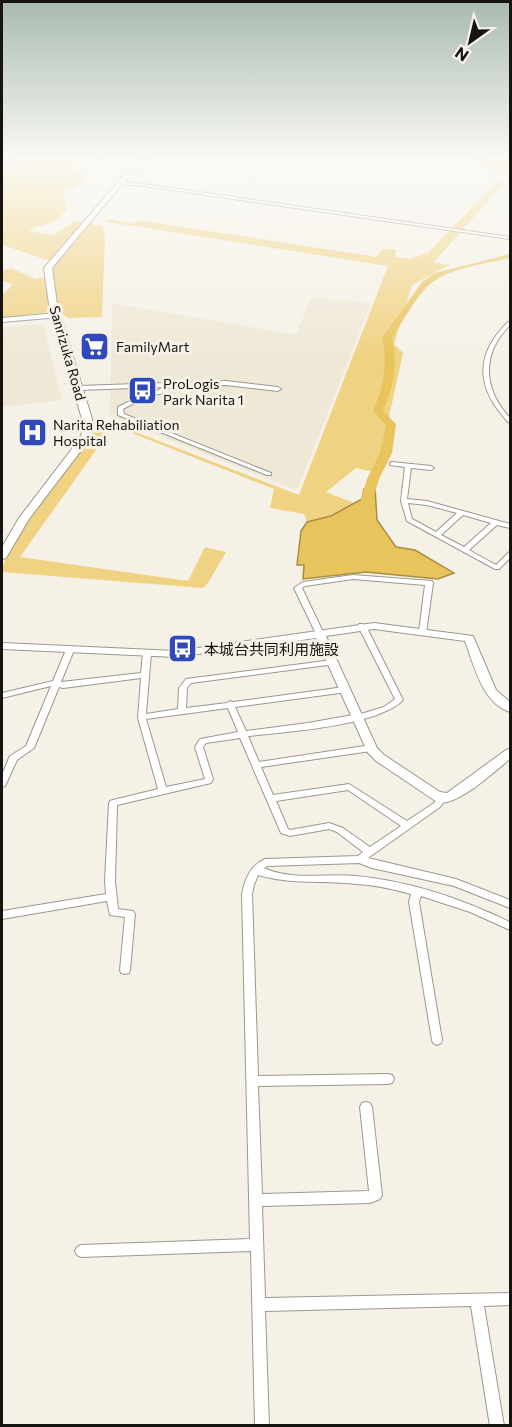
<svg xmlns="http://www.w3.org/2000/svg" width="512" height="1427" font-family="Commissioner,'Noto Sans JP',sans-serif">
<rect width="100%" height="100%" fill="#f5f1e7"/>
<!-- built -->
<path fill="#efe8d6" d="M312 297 371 303 298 488 293 489 110 416 112 303 290 334 296 333Z
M36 324 44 326 62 400 2 407V327Z"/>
<!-- green -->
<path fill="#f0d283" d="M2 158 75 162 106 158 99 162 74 166 71 169 82 172 86 177 73 188 62 190 67 209C49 229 48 220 28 231L54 235 75 221 103 226 105 239 102 317 68 318 58 311 2 318V296L13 284 2 281V271L11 268 35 279 46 277 54 262 2 245Z
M470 158 510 160V173L499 174Z
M496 182 504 183 434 262 449 265 412 285 394 344 403 353 382 449 374 472 356 468 326 492 354 503 331 516 307 522 304 514 270 508 274 489 104 422 107 421 299 495 388 266 107 222V219L135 224 137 220 377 257 382 249H396L395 257 410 259 428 253Z
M98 427 111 429 20 557 188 581 205 547 226 552 208 583 203 588 2 572V567L27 521Z"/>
<!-- water -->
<path fill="#e9c35c" stroke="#a98e45" stroke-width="1.5" d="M368 487H375L377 520 396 547 415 550 454 573 438 579 366 572 303 579 304 565H297L301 531 307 522 331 516 362 499 364 489Z"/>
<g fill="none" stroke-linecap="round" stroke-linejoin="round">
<!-- river -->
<path fill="#e9c35c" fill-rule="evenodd" d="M510 254V258C484 264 452 267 430 284 416 296 402 323 392 338 398 364 394 386 383 411L396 424 392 453 379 479 371 506 369 509H361L359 506 367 479 380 453 386 425 373 411C384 387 388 364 382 338L422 282 435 273Z"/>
<defs>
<path id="street" d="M120 182 144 184 510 237V239L144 186 119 184Z
M508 322H510V325C481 354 483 389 510 418V423L508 422C476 388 474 355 508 322Z
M226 381 278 387 281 389 278 391 226 385 170 387 160 394 140 395 143 398 142 399 123 409 124 414 271 473V475H267L118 415V407L136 398 132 393 133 392 157 391 163 387 78 390 75 388 78 386Z
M392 462 431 466 434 468 431 470 411 468 407 499 427 501 510 524V528L497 525 469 550 496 565 508 553 510 552V558L499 569H495L407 521 401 501 405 467 390 465V463ZM408 503 427 505 457 513 436 532 412 519ZM463 515 491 523 464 547 441 535Z
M353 575 432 581 433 583 426 633H420L419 631 425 585 353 579 305 586 302 588 324 634 323 636H317L294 588 303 582Z
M359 624H362L366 626 403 700C378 726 285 732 248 736L259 762 371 745 375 748 371 751 261 767 273 795 349 784 407 821 434 803 439 797H445L446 799 440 807 368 858 456 879 510 900V908L454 886 372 868 359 863 267 866 264 868C292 881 326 873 356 876 410 881 462 899 510 922V930L470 912 421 896 419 902 442 1040 441 1043 437 1045 433 1043 432 1040 409 902 411 894C393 889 375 885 356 884 321 880 293 885 258 875L254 885 252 894 258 1076 388 1074 392 1075 394 1079 392 1083 388 1084 258 1086 262 1194 369 1191 360 1107 362 1103 366 1102 370 1103 372 1107 382 1195 380 1199 370 1203 262 1206 265 1298 510 1293V1305L484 1306 504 1426H490L471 1306 265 1311 269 1426H255L251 1251 81 1257 77 1255 75 1251 77 1247 81 1245 250 1239 242 894C245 879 250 866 265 859L358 856 363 852 337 832 329 829 290 836 281 833 240 738 206 743 203 747 213 779 211 783 117 805 115 881 118 909 133 911 135 914 130 970 129 973 125 974 121 973 120 970 125 917 110 915 107 901 2 919V911L106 894 105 881 109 803 110 801 113 800 158 789 138 718 141 678 63 688 59 687 34 748 17 760 6 784 5 786 2 787V775L9 758 10 756 26 746 51 686 2 698V693L53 681 66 650 70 648 74 650 61 682 141 673 143 653 147 651H150L151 653 146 714 178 709 179 688 186 679 332 660 336 662 335 664 191 683 187 688 186 708 227 703 230 701 233 702 344 687 347 688 348 690 347 692 235 707 246 731 308 723 364 713 384 707 395 699 358 626ZM228 708 238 732 200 739 195 747 205 779 166 787 146 719ZM348 790 401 826 370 847 343 828 329 823 290 830 288 829 276 801Z"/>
<path id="secondary" d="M57 313H60V317L2 322V318Z
M374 623 473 636 496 690 510 702V712C482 703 474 665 465 641L374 629 326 636 377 748 384 755 440 792 447 793 506 750 510 749V759C495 771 456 808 437 802L376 761 368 753 316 638 176 657 2 649V643L176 651Z"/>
<path id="primary" d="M141 158H148L122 184 52 268 57 304 92 419V433L86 444 29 519 6 558 2 559V547L19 518 78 441 82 433V419L49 304 44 268 118 182Z"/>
</defs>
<!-- street casing -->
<use href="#street" stroke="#9b988e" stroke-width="2"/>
<!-- secondary casing -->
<use href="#secondary" stroke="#9b988e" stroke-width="2"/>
<!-- primary casing -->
<use href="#primary" stroke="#9b988e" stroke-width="2"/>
<!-- street -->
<use href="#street" fill="#fff" fill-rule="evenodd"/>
<!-- secondary -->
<use href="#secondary" fill="#fff" fill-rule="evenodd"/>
<!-- primary -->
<use href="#primary" fill="#fff" fill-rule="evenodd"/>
</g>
<!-- sky -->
<linearGradient id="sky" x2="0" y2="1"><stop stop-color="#a8bab0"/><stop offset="0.44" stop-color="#faf9f4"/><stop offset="1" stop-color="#faf9f4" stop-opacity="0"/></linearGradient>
<rect width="512" height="358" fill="url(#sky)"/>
<!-- icons -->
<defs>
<symbol id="supermarket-square" viewBox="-11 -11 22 22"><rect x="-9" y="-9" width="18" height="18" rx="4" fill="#3148ba" stroke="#f5f1e7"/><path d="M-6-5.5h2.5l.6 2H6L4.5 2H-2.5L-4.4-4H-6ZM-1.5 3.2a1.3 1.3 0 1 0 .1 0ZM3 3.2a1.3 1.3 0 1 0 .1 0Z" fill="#fff"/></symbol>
<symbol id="bus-square" viewBox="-11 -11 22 22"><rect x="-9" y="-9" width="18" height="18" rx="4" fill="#3148ba" stroke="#f5f1e7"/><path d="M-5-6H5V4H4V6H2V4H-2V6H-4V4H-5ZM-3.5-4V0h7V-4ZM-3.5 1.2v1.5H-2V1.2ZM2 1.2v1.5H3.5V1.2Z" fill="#fff"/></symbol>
<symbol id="hospital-square" viewBox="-11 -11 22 22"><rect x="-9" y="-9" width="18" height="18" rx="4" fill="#3148ba" stroke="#f5f1e7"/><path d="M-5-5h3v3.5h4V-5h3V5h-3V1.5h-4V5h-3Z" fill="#fff"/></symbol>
</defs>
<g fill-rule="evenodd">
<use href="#supermarket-square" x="78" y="330" width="33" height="33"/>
<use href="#bus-square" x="126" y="374" width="33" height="33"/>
<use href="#hospital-square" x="16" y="416" width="33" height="33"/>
<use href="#bus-square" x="166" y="632" width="33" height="33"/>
</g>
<g text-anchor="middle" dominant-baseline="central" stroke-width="6" stroke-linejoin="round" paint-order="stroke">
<!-- far-poi labels -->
<g font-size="14" fill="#151410" stroke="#f5f1e7" text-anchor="start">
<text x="116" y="346">FamilyMart</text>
<text x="163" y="383">ProLogis<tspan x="163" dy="16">Park Narita 1</tspan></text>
<text x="53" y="424">Narita Rehabiliation<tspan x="53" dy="16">Hospital</tspan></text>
</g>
<!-- far-street labels -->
<g font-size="14" fill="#151410" stroke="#f5f1e7">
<text transform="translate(68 353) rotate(74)">Sanrizuka Road</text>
</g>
<!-- poi labels -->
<g font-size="15" fill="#151410" stroke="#f5f1e7" text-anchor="start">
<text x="204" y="649">本城台共同利用施設</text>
</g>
</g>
<!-- border -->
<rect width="512" height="1427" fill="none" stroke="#151410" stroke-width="6"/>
<!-- north arrow -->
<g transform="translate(470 42) rotate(214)" stroke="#f5f1e7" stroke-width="4.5" paint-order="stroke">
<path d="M0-4.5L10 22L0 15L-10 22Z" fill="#151410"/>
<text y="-9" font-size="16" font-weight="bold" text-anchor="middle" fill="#151410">N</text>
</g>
</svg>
